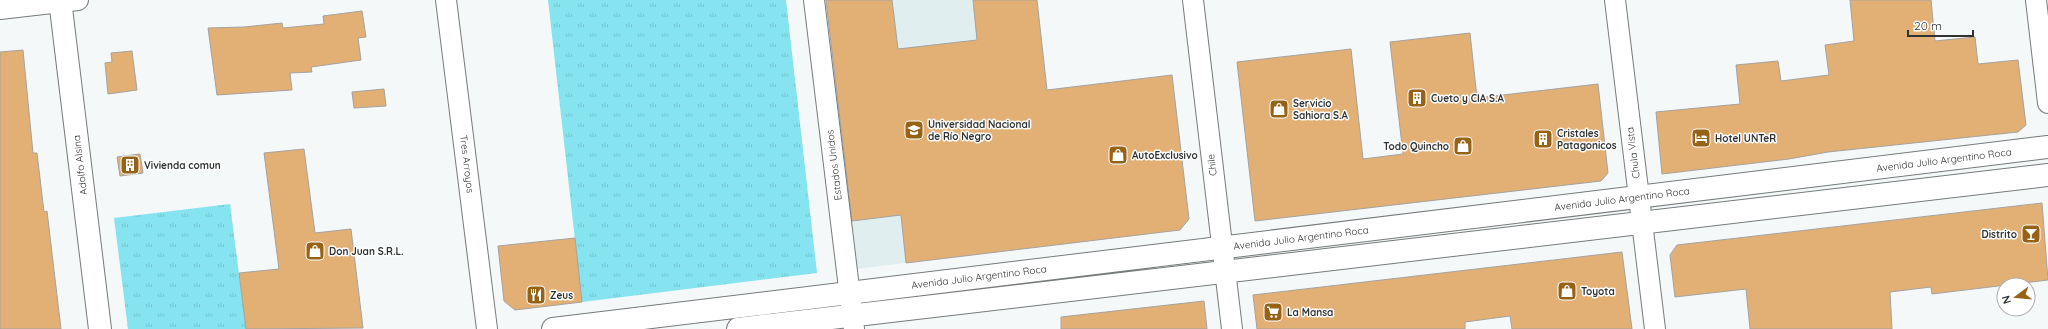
<svg xmlns="http://www.w3.org/2000/svg" width="2048" height="329" font-family="Quicksand,sans-serif">
<defs>
<pattern id="grass-tufts" width="24" height="20" patternUnits="userSpaceOnUse"><rect width="24" height="20" fill="#85e4ef"/><path d="M3 7l-1-3M5 7V3M7 7l1-3M15 17l-1-3M17 17v-4M19 17l1-3" fill="none" stroke="#73c4cd"/></pattern>
</defs>
<rect width="100%" height="100%" fill="#f4f8f9"/>
<!-- built -->
<path fill="#e0eeef" d="M825 0H973L1003 251 856 269Z"/>
<!-- grass -->
<path fill="url(#grass-tufts)" d="M548 0H786L817 273 582 302Z
M230 204 246 329H128L114 218Z"/>
<!-- building -->
<path fill="#e2b075" stroke="#a5a29f" d="M826 0H892L898 49 977 40 973 0H1037L1047 90 1172 75 1189 219 1180 230 906 263 901 215 852 221Z
M1850 0H1931L1935 41 1975 37 1978 64 2018 60 2026 125 2018 132 1828 152 1789 159 1662 174 1656 112 1740 104 1736 65 1778 61 1781 81 1829 75 1825 45 1854 41Z
M362 11 366 37 358 38 361 60 311 67 312 72 290 73 292 90 217 95 208 28 244 27 282 23 283 28 324 24 323 16Z
M1470 33 1477 98 1598 84 1608 173 1601 181 1255 221 1237 62 1351 49 1363 159 1403 154 1390 42Z
M23 50 33 153H37L44 212 47 211 61 329H0V52Z
M132 51 137 90 108 94 105 63 112 62 111 53Z
M384 89 386 106 354 108 352 92Z
M304 149 315 233 351 229 363 328 246 329 239 273 279 269 264 153Z
M140 154 143 173 120 176 117 157Z
M2042 203 2048 280 1932 294 1931 287 1890 292 1892 329H1750L1746 289 1675 297 1670 255 1677 245Z
M575 238 582 302 515 310 504 301 498 246Z
M1622 252 1632 329H1512L1510 316 1465 322V329H1257L1253 295Z
M1204 301 1207 329H1061V317Z"/>
<g fill="none" stroke-linecap="round" stroke-linejoin="round">
<defs>
<path id="street" d="M446 0 487 329
M814 0 854 329
M1193 0 1232 329
M1615 0 1655 329
M2036 0 2048 103
M0 9 78 0"/>
<path id="secondary" d="M60 0 100 329"/>
<path id="primary" d="M553 329 2048 147
M738 329 2048 175"/>
</defs>
<!-- street casing -->
<use href="#street" stroke="#767a7b" stroke-width="22"/>
<!-- secondary casing -->
<use href="#secondary" stroke="#767a7b" stroke-width="24"/>
<!-- primary casing -->
<use href="#primary" stroke="#767a7b" stroke-width="24"/>
<!-- street -->
<use href="#street" stroke="#fff" stroke-width="20"/>
<!-- secondary -->
<use href="#secondary" stroke="#fff" stroke-width="22"/>
<!-- primary -->
<use href="#primary" stroke="#fff" stroke-width="22"/>
</g>
<!-- icons -->
<defs>
<symbol id="building-square" viewBox="-11 -11 22 22"><rect x="-9" y="-9" width="18" height="18" rx="4" fill="#966216" stroke="#fff"/><path d="M-4-6H4V6H1V3H-1V6H-4ZM-2.5-4.3h1.7v1.8h-1.7ZM.8-4.3h1.7v1.8H.8ZM-2.5-1h1.7V.8h-1.7ZM.8-1h1.7V.8H.8Z" fill="#fff"/></symbol>
<symbol id="shop-square" viewBox="-11 -11 22 22"><rect x="-9" y="-9" width="18" height="18" rx="4" fill="#966216" stroke="#fff"/><path d="M-5-2.5h2.3a2.7 3.5 0 0 1 5.4 0H5L5.5 6h-11ZM-1.5-2.5h3a1.5 2.3 0 0 0-3 0Z" fill="#fff"/></symbol>
<symbol id="university-square" viewBox="-11 -11 22 22"><rect x="-9" y="-9" width="18" height="18" rx="4" fill="#966216" stroke="#fff"/><path d="M0-5L7-2L0 1L-7-2ZM-4 1L0 2.5L4 1V4Q0 6-4 4Z" fill="#fff"/></symbol>
<symbol id="hotel-square" viewBox="-11 -11 22 22"><rect x="-9" y="-9" width="18" height="18" rx="4" fill="#966216" stroke="#fff"/><path d="M-6-4.5h1.5V1H6V5H4.5V3h-9V5H-6ZM-4 0a1.8 1.8 0 1 1 3.6 0ZM.5 0V-2.5h3Q6-2.5 6 0Z" fill="#fff"/></symbol>
<symbol id="bar-square" viewBox="-11 -11 22 22"><rect x="-9" y="-9" width="18" height="18" rx="4" fill="#966216" stroke="#fff"/><path d="M-6-5H6L.8 .8V4.5H3.5V6h-7V4.5H-.8V.8Z" fill="#fff"/></symbol>
<symbol id="restaurant-square" viewBox="-11 -11 22 22"><rect x="-9" y="-9" width="18" height="18" rx="4" fill="#966216" stroke="#fff"/><path d="M-5-6h1v4h1v-4h1v4h1v-4h1v5L-1.5 .5V6h-2V.5L-5-1ZM5-6V6H3V1.5H1.5Q1.5-4 5-6Z" fill="#fff"/></symbol>
<symbol id="supermarket-square" viewBox="-11 -11 22 22"><rect x="-9" y="-9" width="18" height="18" rx="4" fill="#966216" stroke="#fff"/><path d="M-6-5.5h2.5l.6 2H6L4.5 2H-2.5L-4.4-4H-6ZM-1.5 3.2a1.3 1.3 0 1 0 .1 0ZM3 3.2a1.3 1.3 0 1 0 .1 0Z" fill="#fff"/></symbol>
</defs>
<g fill-rule="evenodd">
<use href="#building-square" x="1406" y="87" width="22" height="22"/>
<use href="#shop-square" x="1268" y="98" width="22" height="22"/>
<use href="#university-square" x="903" y="119" width="22" height="22"/>
<use href="#hotel-square" x="1690" y="127" width="22" height="22"/>
<use href="#building-square" x="1532" y="128" width="22" height="22"/>
<use href="#shop-square" x="1452" y="135" width="22" height="22"/>
<use href="#shop-square" x="1107" y="144" width="22" height="22"/>
<use href="#building-square" x="119" y="154" width="22" height="22"/>
<use href="#bar-square" x="2020" y="223" width="22" height="22"/>
<use href="#shop-square" x="304" y="240" width="22" height="22"/>
<use href="#shop-square" x="1556" y="280" width="22" height="22"/>
<use href="#restaurant-square" x="525" y="284" width="22" height="22"/>
<use href="#supermarket-square" x="1262" y="301" width="22" height="22"/>
</g>
<g text-anchor="middle" dominant-baseline="central" stroke-width="3" stroke-linejoin="round" paint-order="stroke">
<!-- poi labels -->
<g font-size="10" font-weight="bold" fill="#313333" stroke="#fff" text-anchor="start">
<text x="1431" y="98">Cueto y CIA S.A</text>
<text x="1293" y="103">Servicio<tspan x="1293" dy="12">Sahiora S.A</tspan></text>
<text x="928" y="124">Universidad Nacional<tspan x="928" dy="12">de Río Negro</tspan></text>
<text x="1557" y="133">Cristales<tspan x="1557" dy="12">Patagonicos</tspan></text>
<text x="1715" y="138">Hotel UNTeR</text>
<text x="1449" y="146" text-anchor="end">Todo Quincho</text>
<text x="1132" y="155">AutoExclusivo</text>
<text x="144" y="165">Vivienda comun</text>
<text x="2017" y="234" text-anchor="end">Distrito</text>
<text x="329" y="251">Don Juan S.R.L.</text>
<text x="1581" y="291">Toyota</text>
<text x="550" y="295">Zeus</text>
<text x="1287" y="312">La Mansa</text>
</g>
<!-- street labels -->
<g font-size="10" fill="#313333" stroke="#fff">
<text transform="translate(1633 153) rotate(-97)">Chula Vista</text>
<text transform="translate(1944 160) rotate(-7)">Avenida Julio Argentino Roca</text>
<text transform="translate(467 164) rotate(83)">Tres Arroyos</text>
<text transform="translate(80 165) rotate(-97)">Adolfo Alsina</text>
<text transform="translate(834 165) rotate(-97)">Estados Unidos</text>
<text transform="translate(1212 165) rotate(-97)">Chile</text>
<text transform="translate(1622 199) rotate(-7)">Avenida Julio Argentino Roca</text>
<text transform="translate(1301 238) rotate(-7)">Avenida Julio Argentino Roca</text>
<text transform="translate(979 277) rotate(-7)">Avenida Julio Argentino Roca</text>
</g>
</g>
<!-- north arrow -->
<g transform="translate(2016 297) rotate(254)"><circle r="19" fill="#ffffff" stroke="#adadad"/>
<path d="M0-3L7 15L0 10L-7 15Z" fill="#966216"/>
<text y="-6" font-size="11" font-weight="bold" text-anchor="middle" fill="#313333">N</text>
</g>
<!-- scale -->
<path d="M1908 30v6h65v-6" fill="none" stroke="#313333" stroke-width="2"/>
<text x="1914" y="30" font-size="12" fill="#313333" stroke="#ffffff" stroke-width="3" paint-order="stroke">20 m</text>
</svg>
